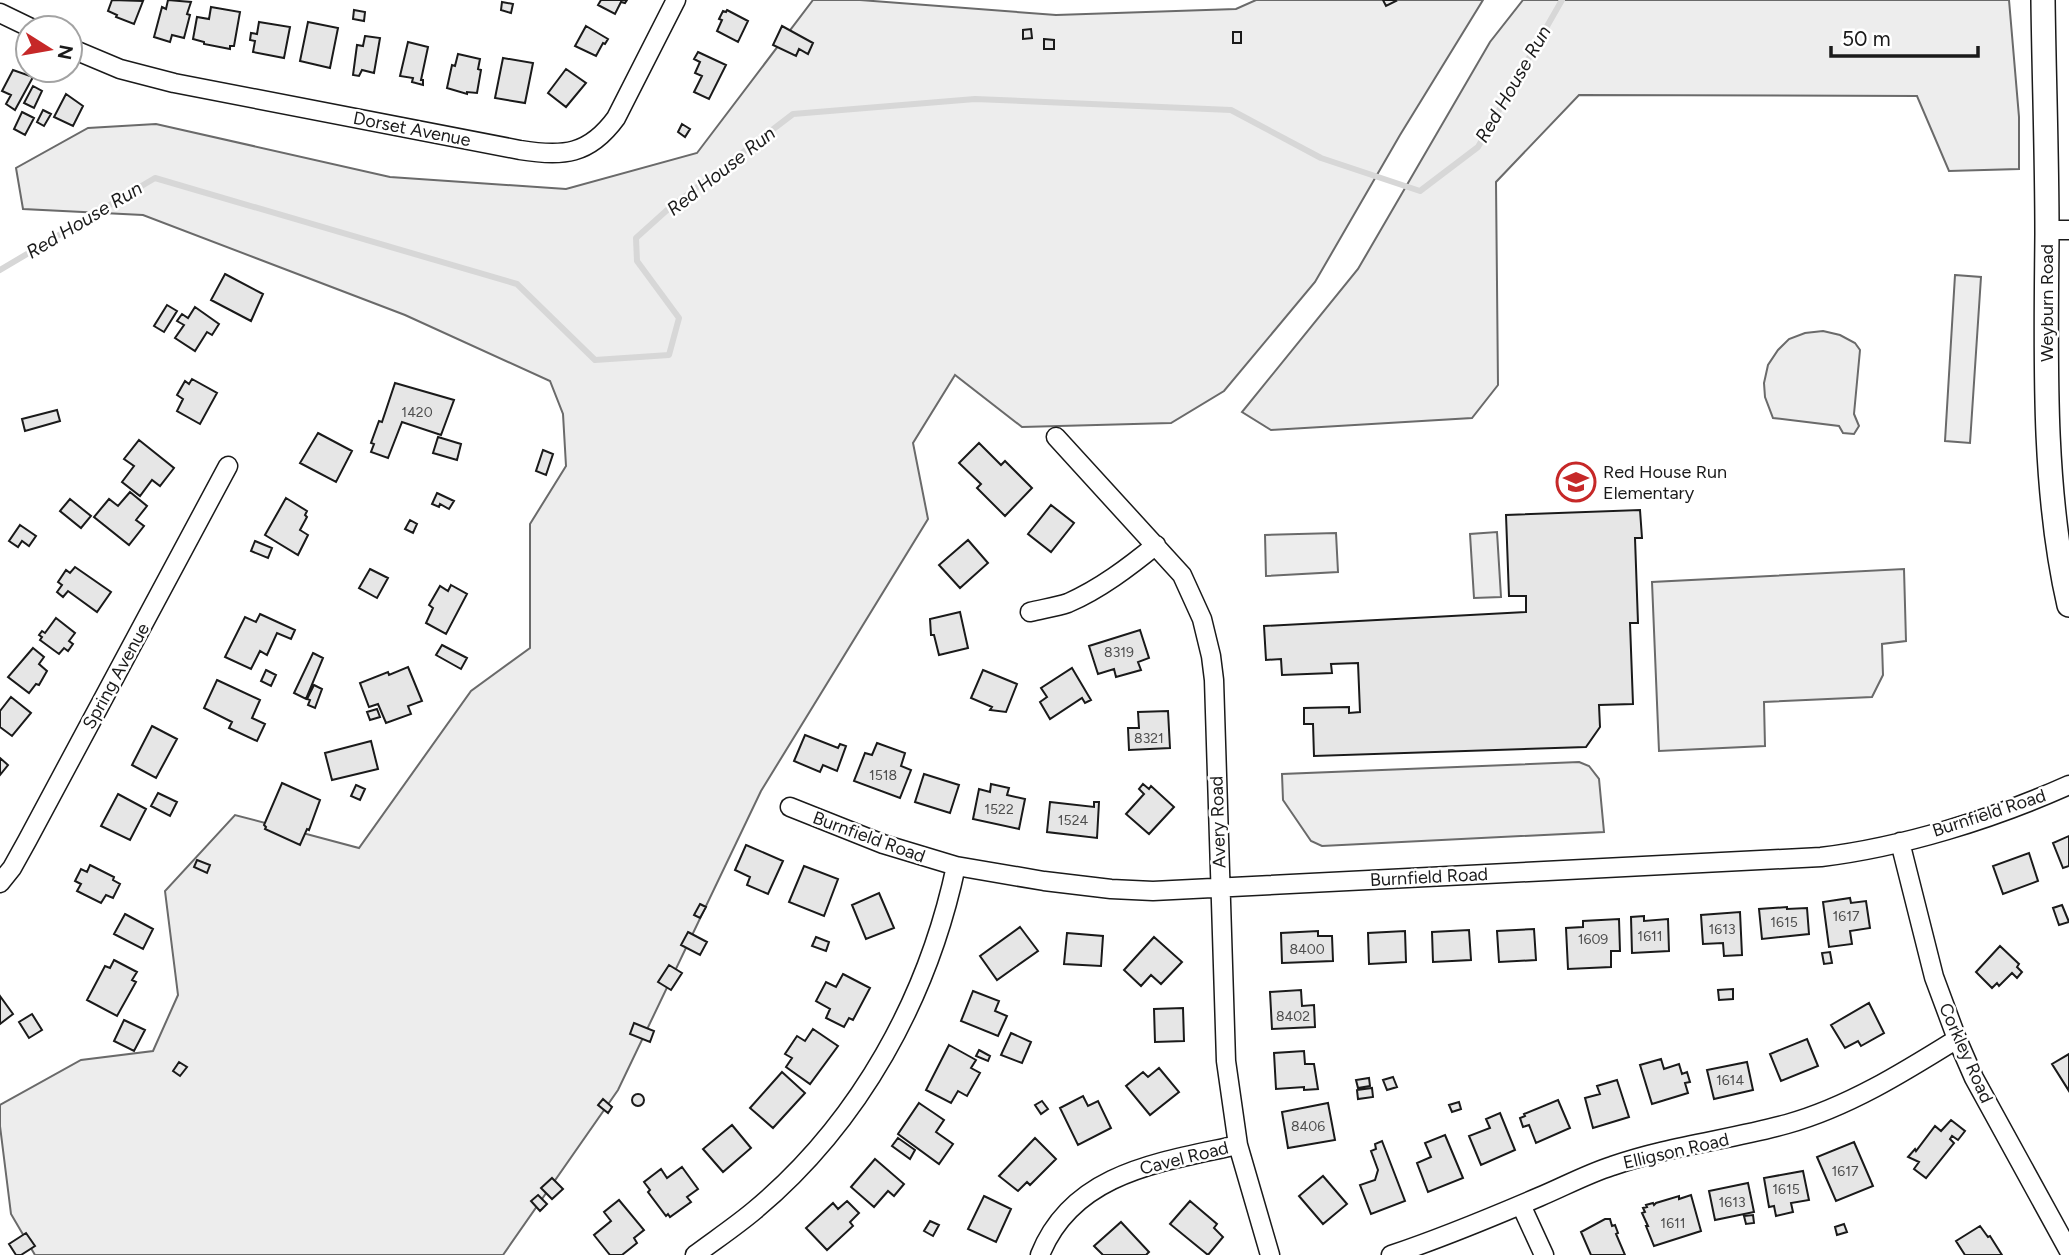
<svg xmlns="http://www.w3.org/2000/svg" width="2069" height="1255" font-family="Figtree,sans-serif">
<rect width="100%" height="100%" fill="#fff"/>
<!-- built -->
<path fill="#ededed" stroke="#6a6a6a" stroke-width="2" d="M813 0H860L1056 15 1236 9 1256 0H1483L1400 135 1315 282 1224 391 1171 423 1022 427 955 375 913 443 928 519 761 791 618 1090 503 1255H35L11 1214 0 1126V1105L81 1060 153 1051 178 995 165 891 235 815 359 848 471 691 530 648V524L566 466 563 414 550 381 405 315 143 215 23 209 16 168 88 128 156 124 390 177 566 189 697 153Z
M1523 0H2009L2019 117V169L1949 171 1917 96 1579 95 1496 182 1498 385 1472 418 1271 430 1242 412 1358 269 1490 42Z
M1955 275 1981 277 1970 443 1945 441Z
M1823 331 1840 335 1855 343 1860 350 1854 414 1859 426 1854 434 1843 433 1839 426 1773 418 1765 397 1764 383 1768 365 1778 350 1789 339 1805 333Z
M1497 532 1501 597 1474 598 1470 534Z
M1336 533 1338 572 1266 576 1265 535Z
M1904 569 1906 641 1882 644 1883 675 1872 697 1764 702 1765 746 1659 751 1652 582Z
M1579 762 1589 766 1599 779 1604 832 1322 846 1311 841 1283 800 1282 774Z"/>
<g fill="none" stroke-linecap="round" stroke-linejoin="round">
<!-- stream -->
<path stroke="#d7d7d7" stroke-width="6" d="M0 270 155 178 517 284 595 360 669 355 679 318 637 261 636 238 666 211 793 114 975 99 1231 110 1321 158 1420 191 1478 147 1562 0"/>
</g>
<!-- building -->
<path fill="#e6e6e6" stroke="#1a1a1a" stroke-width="2" d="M112 0 143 1 134 24 116 17 117 15 108 11Z
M168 0 191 2 187 14 190 15 184 38 172 35 170 42 154 37 162 7 166 9Z
M601 0H627L625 3 621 2 615 14 598 5Z
M1383 0H1395L1396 1 1386 6Z
M502 2 513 4 511 13 501 10Z
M211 7 240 12 234 46H230V49L204 44V42L193 39 197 17 209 19Z
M354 10 365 12 364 21 353 19Z
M727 10 748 21 738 42 717 31 722 20 719 19 723 11 726 12Z
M259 22 290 27 284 58 253 52 255 41 250 40 251 33 257 34Z
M308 22 338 28 330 68 300 61Z
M586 26 608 39 605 44 603 43 596 56 575 46Z
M782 26 813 43 808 54 799 49 796 56 773 45Z
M1031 29 1032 38 1023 39V30Z
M1233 32H1241V43H1233Z
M365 36 380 38 374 73 362 70 359 76 353 75 357 45 363 46Z
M1044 39 1054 40V49H1044Z
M408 42 428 47 421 80H423V85L412 82 413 78 400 76Z
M698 52 726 65 709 99 694 92 702 76 695 73 700 62 694 59Z
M458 54 480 59 478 69 481 70 477 93 467 92V94L447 88 452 65 455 66Z
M503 58 533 63 525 103 495 98Z
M566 69 586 83 566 107 548 93Z
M13 70 33 77 15 110 6 104 11 95 2 91Z
M33 86 42 91 34 108 24 103Z
M66 94 83 106 73 126 54 117Z
M43 110 51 114 44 126 37 122Z
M22 112 34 118 25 135 14 129Z
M682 124 690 129 685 137 678 132Z
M225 274 263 294 251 321 211 300Z
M167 305 177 311 164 332 154 326Z
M195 307 219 324 212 335 207 332 195 351 175 338 184 325 177 321 182 314 188 318Z
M192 379 217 393 200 424 177 411 183 399 177 395 185 381 189 384Z
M395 383 454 400 441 435 402 422 388 458 371 452 374 444 371 443 379 421 382 422Z
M57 410 60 421 25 431 22 419Z
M318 433 352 451 336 482 300 463Z
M438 437 461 444 457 460 433 453Z
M139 440 174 468 160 486 152 480 140 496 122 482 134 466 124 459Z
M979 443 1001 465 1005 461 1032 488 1005 516 977 488 981 484 959 463Z
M543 450 553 454 546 475 536 471Z
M130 492 147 506 136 520 144 526 129 545 94 517 109 499 118 506Z
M437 493 454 501 449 509 440 504 439 507 432 504Z
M286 498 307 511 305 515 307 517 300 530 308 535 298 555 265 535Z
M70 499 91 516 81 528 60 511Z
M1051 505 1074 523 1051 552 1028 534Z
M1640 510 1642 538H1635L1638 623H1630L1633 704 1599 705 1600 727 1586 747 1314 756 1313 724H1304V708L1349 707V713L1360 712 1358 663 1331 664 1332 673 1282 675 1281 659 1266 660 1264 626 1526 612V596H1509L1506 515Z
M410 520 417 524 413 533 405 529Z
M20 525 36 536 29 546 22 541 18 547 9 541Z
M968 540 988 563 960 588 939 565Z
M255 541 272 548 268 558 251 551Z
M75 567 111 592 97 612 68 591 63 597 57 592 62 585 58 582 66 570 70 573Z
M370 569 388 578 377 598 359 588Z
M451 585 467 594 446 634 426 623 433 608 429 605 440 586 448 591Z
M960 612 968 648 939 655 934 635H931L930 619Z
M260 614 295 630 291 639 277 633 267 655 260 651 251 669 225 657 245 617 256 622Z
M56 618 75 633 69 641 73 644 68 651 64 648 59 654 40 640 42 637 39 635 42 631 45 633Z
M1140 630 1149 658 1138 662 1141 670 1116 677 1114 669 1098 674 1089 646Z
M442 645 467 658 461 669 436 655Z
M33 648 44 657 39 664 47 671 39 685 36 684 29 693 8 677Z
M313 653 323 658 306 699 294 693Z
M408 667 422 701 408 706 411 714 386 723 378 704 369 707 360 683 388 672 389 675Z
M1072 668 1091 700 1085 703 1082 698 1050 719 1040 702 1047 697 1041 688Z
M266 670 276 675 271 686 261 681Z
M983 670 1017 684 1006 712 990 710 992 707 971 698Z
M217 680 260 700 252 718 265 724 257 741 229 728 232 722 204 708Z
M314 685 322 689 315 708 308 705 310 700 307 699Z
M11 697 31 713 12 736 0 727V711Z
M377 709 380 717 370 720 367 712Z
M1168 711 1170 748 1129 750 1128 728H1139L1138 712Z
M152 726 177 739 156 778 132 765Z
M805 735 838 748 840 744 846 746 837 771 823 765 820 772 794 761Z
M371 741 378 769 332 780 325 753Z
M877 743 905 753 901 766 911 770 900 798 854 781 865 753 872 755Z
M0 758 8 765 0 775Z
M924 774 959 785 950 813 915 802Z
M282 783 320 800 309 830 307 829 300 845 265 829 266 827 264 825Z
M991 784 1009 788 1007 795 1025 799 1019 829 973 819 979 789 990 792Z
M1143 784 1149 789 1151 786 1174 807 1149 834 1126 814 1144 794 1139 789Z
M356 785 365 789 360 800 351 796Z
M158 793 177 802 170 816 151 806Z
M118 794 146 809 130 840 101 826Z
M1050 802 1094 807V802H1099L1097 838 1047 832Z
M2069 836V866L2063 868 2053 843Z
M746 845 783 861 768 894 747 885 750 877 735 870Z
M2029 853 2038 881 2003 894 1993 866Z
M197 860 210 865 207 873 194 867Z
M90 865 114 877 113 880 120 884 113 898 106 895 101 903 77 891 81 884 75 881 81 869 87 872Z
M804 866 838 879 824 916 789 902Z
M879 893 894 928 866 939 852 905Z
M1850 898 1851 903 1866 901 1870 928 1850 931 1852 944 1829 947 1823 902Z
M700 904 706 907 700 918 694 915Z
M2062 905 2069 922 2059 925 2053 908Z
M1787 907V909L1807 908 1809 934 1762 939 1759 909Z
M1740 912 1742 955 1724 956 1723 943 1703 944 1701 915Z
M125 914 153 929 143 949 114 934Z
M1644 916V921L1668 919 1669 951 1632 953 1631 917Z
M1619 919 1620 951H1611V967L1568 969 1566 928 1583 927V921Z
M1020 927 1038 951 997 980 980 956Z
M1534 929 1536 960 1499 962 1497 931Z
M1469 930 1471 960 1433 962 1432 932Z
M1318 931V936H1332L1333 961 1282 963 1281 933Z
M1405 931 1406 962 1369 964 1368 933Z
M688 932 707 942 700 955 681 945Z
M1067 933 1103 936 1101 966 1064 964Z
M816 937 829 942 826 951 812 946Z
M1154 937 1182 962 1161 984 1151 975 1141 986 1124 970Z
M2000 946 2019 964 2017 967 2022 972 2017 978 2012 973 1999 986 1997 983 1992 988 1976 972Z
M1830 952 1832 963 1824 964 1822 953Z
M114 960 137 972 132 980 136 982 117 1016 87 1000 105 966 110 968Z
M669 965 682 973 671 990 658 982Z
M843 974 870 988 853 1020 849 1018 844 1027 826 1018 830 1009 816 1001 826 982 836 987Z
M1733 989V999L1719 1000 1718 990Z
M1301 990 1302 1006 1314 1005 1315 1027 1272 1029 1270 992Z
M973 991 999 1001 995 1011 1007 1016 998 1036 961 1021Z
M0 996 13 1014 0 1024Z
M1869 1003 1884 1033 1861 1046 1858 1041 1845 1048 1831 1025Z
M1183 1008 1184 1041 1155 1042 1154 1009Z
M32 1014 42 1030 29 1038 19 1022Z
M124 1020 145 1030 134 1051 114 1041Z
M634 1023 654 1031 650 1042 630 1034Z
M813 1029 838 1046 810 1084 786 1067 792 1058 785 1054 797 1036 805 1041Z
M1011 1033 1031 1042 1022 1063 1001 1055Z
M1807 1039 1818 1066 1781 1081 1770 1054Z
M949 1045 976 1060 971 1068 980 1073 967 1096 958 1091 951 1103 926 1090Z
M979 1050 990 1056 988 1061 976 1056Z
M1304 1051 1305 1064H1314L1318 1089 1304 1090V1087L1276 1089 1274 1053Z
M2069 1054V1091L2052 1064Z
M1661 1059 1664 1069 1679 1064 1682 1074 1687 1072 1690 1082 1685 1083 1688 1093 1652 1104 1640 1065Z
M179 1062 187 1067 180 1076 173 1071Z
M1747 1062 1753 1090 1714 1099 1707 1070Z
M1159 1068 1179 1092 1150 1115 1126 1086 1143 1072 1148 1077Z
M782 1072 805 1093 773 1128 750 1108Z
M1393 1077 1397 1087 1387 1090 1383 1080Z
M1369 1078 1370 1086 1358 1088 1356 1080Z
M1617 1080 1629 1117 1593 1128 1585 1098 1600 1094 1597 1086Z
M1372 1088 1373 1097 1358 1099 1357 1090Z
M632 1100a6 6 0 1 1 12 0a6 6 0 1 1-12 0Z
M1083 1096 1088 1106 1098 1101 1111 1128 1078 1145 1060 1108Z
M603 1099 612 1107 608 1113 598 1105Z
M1558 1100 1570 1128 1536 1143 1529 1125 1523 1127 1520 1118 1525 1116 1524 1114Z
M1042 1101 1048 1109 1041 1114 1035 1105Z
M1459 1102 1461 1109 1452 1112 1449 1105Z
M919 1103 944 1120 936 1132 953 1144 939 1164 898 1134Z
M1328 1103 1335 1140 1288 1148 1282 1112Z
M1500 1113 1515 1150 1481 1165 1469 1136 1490 1128 1486 1119Z
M1951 1120 1965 1131 1958 1140 1952 1136 1950 1139 1954 1143 1926 1178 1914 1169 1919 1162 1908 1157 1915 1149 1916 1151 1935 1126 1941 1131Z
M732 1125 751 1148 723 1172 703 1149Z
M1445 1135 1463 1178 1428 1192 1417 1163 1431 1157 1425 1143Z
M898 1138 915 1150 910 1159 892 1146Z
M1035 1138 1056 1159 1030 1185 1027 1182 1018 1191 999 1176Z
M1382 1141 1405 1201 1371 1214 1360 1185 1375 1180 1378 1170 1371 1151 1376 1149 1375 1144Z
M1854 1142 1873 1186 1836 1201 1817 1157Z
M875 1159 904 1184 894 1196 888 1191 874 1207 851 1187Z
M682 1167 698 1189 687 1197 691 1202 670 1217 668 1214 666 1216 648 1192 650 1190 644 1182 661 1169 667 1178Z
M1803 1171 1809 1200 1791 1203 1793 1212 1776 1216 1774 1206 1769 1207 1764 1178Z
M1323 1176 1347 1204 1323 1224 1299 1196Z
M552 1178 563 1189 552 1199 541 1188Z
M1748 1183 1754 1212 1715 1220 1709 1191Z
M538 1195 547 1204 540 1211 531 1201Z
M1691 1195 1701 1231 1654 1246 1646 1226H1648L1642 1213 1645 1212 1643 1208 1647 1207 1646 1205 1653 1203 1654 1205 1656 1203 1679 1196V1199Z
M984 1196 1011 1209 996 1242 968 1229Z
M619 1200 644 1230 634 1238 637 1243 622 1255H610L594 1235 611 1221 604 1212Z
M847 1201 859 1213 850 1222 853 1226 827 1250 806 1228 833 1203 838 1209Z
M1190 1201 1217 1224 1214 1228 1223 1237 1208 1255 1170 1224Z
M1753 1215 1754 1223 1746 1224 1744 1216Z
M1605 1219H1610L1612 1226 1615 1225 1618 1233 1616 1234 1625 1255H1591L1581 1232Z
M930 1221 939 1225 933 1236 924 1231Z
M1121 1222 1149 1252 1146 1255H1103L1094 1246Z
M1844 1224 1847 1232 1837 1235 1835 1227Z
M1980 1226 1988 1237 1990 1236 2002 1255H1965L1956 1241Z
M26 1233 35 1246 21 1255H16L9 1244Z"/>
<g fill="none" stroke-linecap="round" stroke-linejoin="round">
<defs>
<path id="minor" d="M0 13 31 28
M70 48 120 69 174 83 520 150C563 157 589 155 616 118L676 0
M2047 230H2069
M1056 437 1182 575 1202 619 1211 656 1214 680 1226 1061 1238 1145 1270 1255
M1030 612C1042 609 1056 607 1068 603 1100 589 1129 567 1156 545
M790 807 883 844 956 866 1044 881 1111 889 1153 891 1821 857C1903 847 1993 819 2069 785
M1900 842 1934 977 1957 1039 1974 1078 2069 1251
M0 883 12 868 27 841 228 466
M1521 1205 1544 1255
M695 1255C715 1240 736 1226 755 1210 860 1122 928 998 956 866
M1040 1255C1073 1172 1161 1162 1238 1145
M1391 1255C1442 1238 1490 1218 1539 1197 1563 1187 1587 1174 1612 1166 1669 1146 1729 1140 1787 1124 1848 1107 1904 1072 1957 1039"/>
<path id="tertiary" d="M2043 0C2044 78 2047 156 2047 234 2046 354 2042 488 2069 605"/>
</defs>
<!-- minor casing -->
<use href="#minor" stroke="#1a1a1a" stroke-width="21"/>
<!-- tertiary casing -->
<use href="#tertiary" stroke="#1a1a1a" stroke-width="26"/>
<!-- minor -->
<use href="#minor" stroke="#fff" stroke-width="18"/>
<!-- tertiary -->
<use href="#tertiary" stroke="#fff" stroke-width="23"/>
</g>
<!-- icons -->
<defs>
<symbol id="school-ring" viewBox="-11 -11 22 22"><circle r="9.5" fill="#fff" stroke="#c62828" stroke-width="1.5"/><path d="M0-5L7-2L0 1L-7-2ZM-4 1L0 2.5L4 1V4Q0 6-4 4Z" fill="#c62828"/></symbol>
</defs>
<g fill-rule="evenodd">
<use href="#school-ring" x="1554" y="460" width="44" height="44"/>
</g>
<g text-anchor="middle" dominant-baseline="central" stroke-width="5" stroke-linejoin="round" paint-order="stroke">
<!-- number labels -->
<g font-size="14" fill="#4d4d4d">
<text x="417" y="412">1420</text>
<text x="1119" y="652">8319</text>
<text x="1149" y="738">8321</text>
<text x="883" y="775">1518</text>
<text x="999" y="809">1522</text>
<text x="1073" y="820">1524</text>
<text x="1846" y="916">1617</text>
<text x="1784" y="922">1615</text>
<text x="1722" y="929">1613</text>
<text x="1650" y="936">1611</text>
<text x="1593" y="939">1609</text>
<text x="1307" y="949">8400</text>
<text x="1293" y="1016">8402</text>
<text x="1730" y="1080">1614</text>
<text x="1308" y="1126">8406</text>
<text x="1845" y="1171">1617</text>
<text x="1786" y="1189">1615</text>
<text x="1732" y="1202">1613</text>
<text x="1673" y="1223">1611</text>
</g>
<!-- street labels -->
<g font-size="18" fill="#1a1a1a" stroke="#fff">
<text transform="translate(412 129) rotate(11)">Dorset Avenue</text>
<text transform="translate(2047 303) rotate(-90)">Weyburn Road</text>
<text transform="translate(116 676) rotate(-61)">Spring Avenue</text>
<text transform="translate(1989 813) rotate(-18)">Burnfield Road</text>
<text transform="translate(1218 822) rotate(-92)">Avery Road</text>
<text transform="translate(869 837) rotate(20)">Burnfield Road</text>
<text transform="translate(1429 877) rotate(-3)">Burnfield Road</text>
<text transform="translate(1966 1053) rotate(66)">Corkley Road</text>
<text transform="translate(1676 1151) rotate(-13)">Elligson Road</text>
<text transform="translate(1184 1158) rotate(-14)">Cavel Road</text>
</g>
<!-- poi labels -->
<g font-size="18" fill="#1a1a1a" stroke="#fff" text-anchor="start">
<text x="1603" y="472">Red House Run<tspan x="1603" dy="21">Elementary</tspan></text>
</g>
<!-- water labels -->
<g font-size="19" font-style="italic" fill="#1a1a1a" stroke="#fff">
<text transform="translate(1513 84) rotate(-60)">Red House Run</text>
<text transform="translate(721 171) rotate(-38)">Red House Run</text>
<text transform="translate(84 220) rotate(-31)">Red House Run</text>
</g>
</g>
<!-- north arrow -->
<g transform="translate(49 49) rotate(101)"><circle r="33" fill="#ffffff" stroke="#a3a3a3" stroke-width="2"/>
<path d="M0-5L12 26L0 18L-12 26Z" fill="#c62828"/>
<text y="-10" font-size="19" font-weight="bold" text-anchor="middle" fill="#1a1a1a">N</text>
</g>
<!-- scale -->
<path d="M1831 46v10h147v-10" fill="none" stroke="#1a1a1a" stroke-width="3.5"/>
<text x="1842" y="46" font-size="21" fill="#1a1a1a" stroke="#ffffff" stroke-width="5" paint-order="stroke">50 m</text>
</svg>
